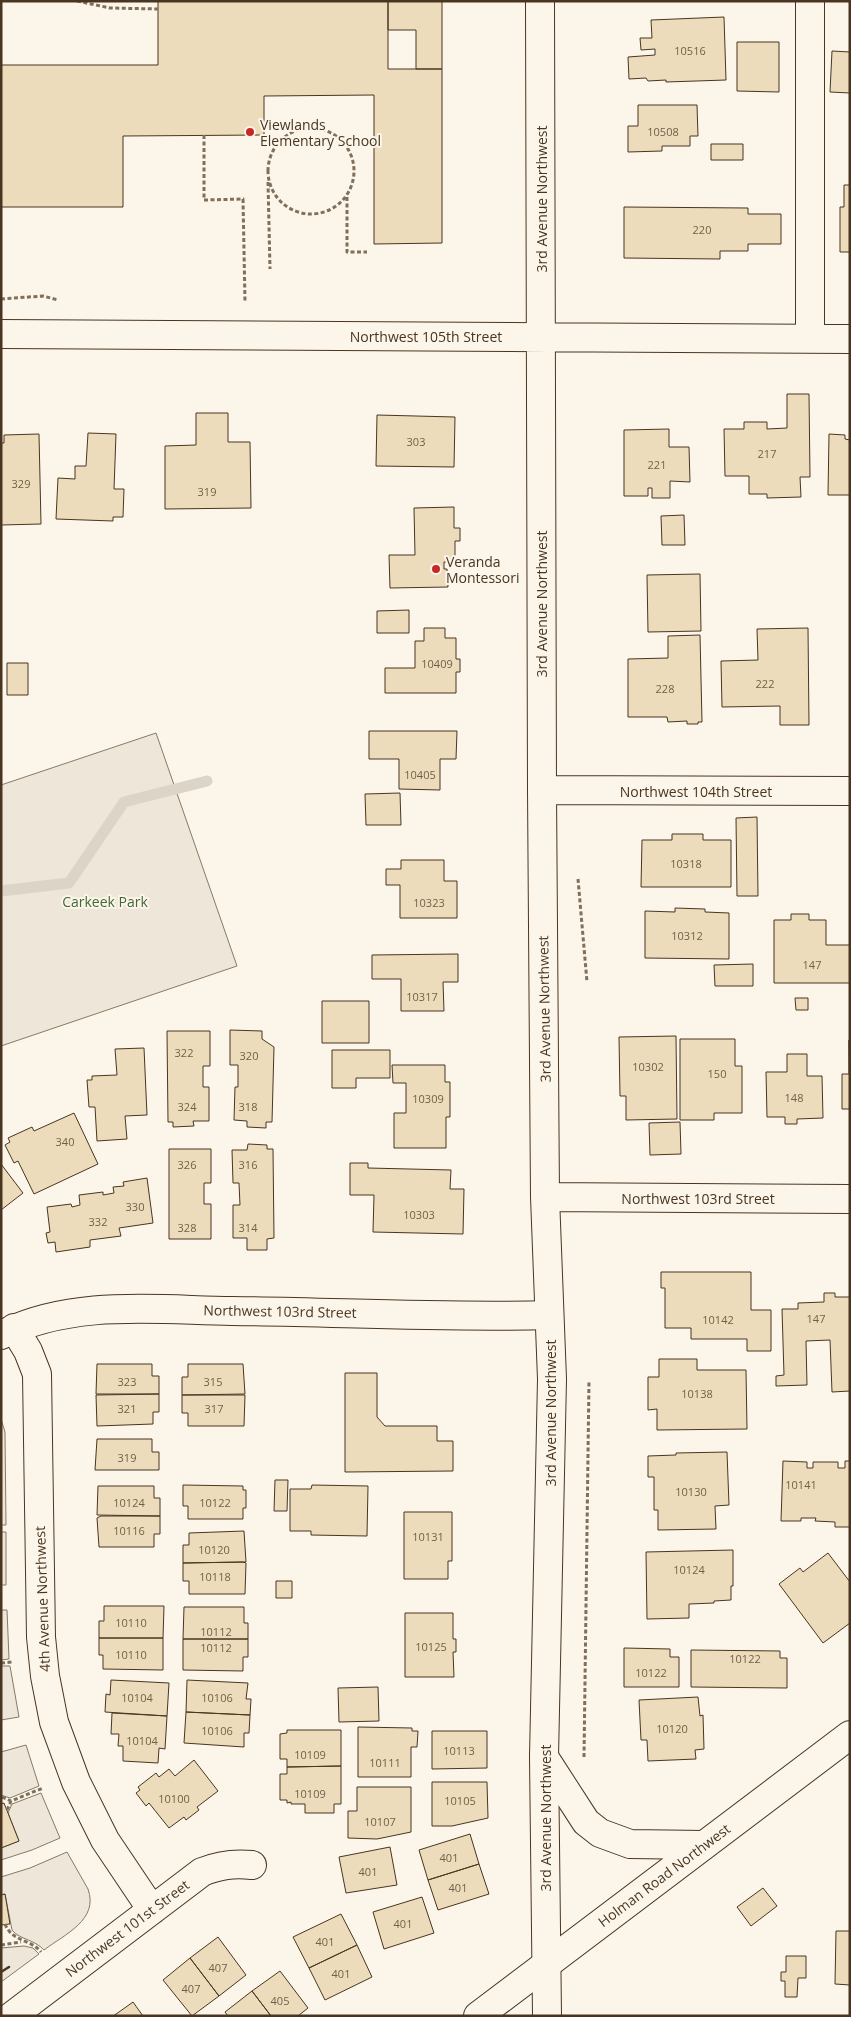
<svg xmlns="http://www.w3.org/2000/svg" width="851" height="2017" font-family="'Open Sans',sans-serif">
<rect width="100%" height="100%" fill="#fbf6e9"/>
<!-- green -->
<path fill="#ede6d9" stroke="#887966" d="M156 733 237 966 1 1046V785Z
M1 1419 5 1432 6 1525H1Z
M1 1532H6V1585H1Z
M1 1610H7L9 1659 1 1660Z
M1 1666H10L19 1717 1 1720Z
M26 1745 39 1786 10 1798 1 1795V1752Z
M41 1793 60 1838 32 1850 1 1860V1848L19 1841 8 1813 12 1804Z
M67 1852 88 1889C99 1920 65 1934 44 1950 34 1939 20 1940 12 1930L5 1894 1 1895V1877L30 1868Z
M24 1946 33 1948 39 1954 1 1982V1948Z"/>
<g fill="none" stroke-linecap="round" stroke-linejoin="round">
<!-- stream -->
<path stroke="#dcd4c6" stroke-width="11" d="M1 891 69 883 124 802 207 781"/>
</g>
<!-- building -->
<path fill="#ecdcbc" stroke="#4a3520" d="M158 1H388V69H442V243L374 244V95L264 96V135L123 136V207H1V65H158Z
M388 1H442V69H416V30H388Z
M724 17 726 80 666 82V80L648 81 646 78 629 79 628 57 655 55V49L641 50 640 38H652L651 20Z
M737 42H779V92L737 91Z
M832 51 850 52V93L830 92Z
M638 105H697L698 136H690V146H662V151L628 152V126H638Z
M711 144H743V160H711Z
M844 185H850V252H840V207H844Z
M624 207 748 208V214H781V244H748V251H720V259L624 258Z
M787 394H809L810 477H800L801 497 767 498V494H749V476H725L724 429H744V422H767V429L787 428Z
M196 413H228V442H250L251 508 165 509V446L196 445Z
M377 415 455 417 454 467 376 466Z
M669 429V447H689L690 482 670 481V498H652V488H648V496H624V430Z
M88 433 116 434 114 489H124L123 517H113V521L56 519 58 478 75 479V466H86Z
M39 434 41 524 1 525V443H4V435Z
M829 434 845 435V439L850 440V495H828Z
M454 507V528H460V541H455V562H444V569H447L448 587 390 588 389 555H415L414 508Z
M684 515 685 545H662L661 516Z
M700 574 701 631 648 632 647 575Z
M409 610V633H377V611Z
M424 628H445V638H456V659H460V672H456V693H385V668H415V641H424Z
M808 628 809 725H780V706L722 707 721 661 758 660 757 629Z
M700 635 702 722H698V724H687V721L668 722 667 717H628V659L668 658V636Z
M7 663H28V695H7Z
M369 731H457L456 759H440V790L399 789V759H369Z
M400 793 401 825H366L365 794Z
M757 817 758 896H737L736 818Z
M672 834H703V840H731V887H641L642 840H672Z
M401 860H444V881H457V918H400V885H386V869H401Z
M675 908 705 909V912L729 913V959L645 958V911L675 912Z
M791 914H809V920H826V945H850V983H774V920H791Z
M458 954V982H443L444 1011H401V979H372V955Z
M753 964V986H715L714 965Z
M795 998H808V1010H796Z
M322 1001H369V1043H322Z
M230 1030 262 1031V1039L274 1047 272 1122H266V1128L247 1127V1121L234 1120 235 1087H238V1065H230Z
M167 1031H210V1066H203V1087H209V1121H193L194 1126 173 1127V1122H168Z
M676 1036 677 1119 626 1120V1096H620L619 1037Z
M680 1039H735V1066H742V1113H714V1120H680Z
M849 1040 850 1109H842V1074H849Z
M144 1048 147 1115 125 1116 127 1139 97 1141 95 1107H89L87 1080H92V1076L117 1075 115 1049Z
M332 1050H390V1078H356V1088H332Z
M787 1054H807V1076H822L823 1118 797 1119V1124H785V1117H767L766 1072H787Z
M392 1065H445V1082H450V1117H446V1148H394V1113H406V1083H393Z
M74 1113 98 1164 34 1194 18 1161 14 1163 5 1145 10 1142 8 1138 32 1127 34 1131Z
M680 1122 681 1154 650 1155 649 1123Z
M248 1144 267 1145V1149H273L274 1238 267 1239V1250H247V1238H233V1205H240L239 1183H233L232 1150H247Z
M169 1149H211V1183H204V1204H211V1239H169Z
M350 1163H368V1168L451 1170 450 1189H464L463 1234 373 1232 374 1195H350Z
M1 1164 23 1193 1 1210Z
M147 1178 153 1223 119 1228 121 1236 90 1240V1247L56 1252 55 1242 48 1243 46 1233 50 1232 47 1207 71 1204 72 1207 80 1205 79 1195 103 1192V1195L114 1193 113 1187 124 1186 123 1182Z
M661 1272H751V1310H771V1351H747V1339H691V1328H665V1288H661Z
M824 1293H835V1297H850V1391L832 1392 830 1340 806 1341 807 1385 776 1386V1376L784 1375 782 1309H798V1303L824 1302Z
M659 1359H697V1370H746L747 1429 657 1430V1409L648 1410V1377H659Z
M97 1364H152V1376H159V1394H96Z
M188 1364H243L245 1394 182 1395V1377H188Z
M345 1373H377V1417L385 1426H437V1441H453V1471L345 1472Z
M159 1394V1412H153V1424L97 1426 96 1395Z
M182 1395H245L244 1426H188V1413H182Z
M97 1439H152V1452H159V1470H95Z
M727 1452 729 1505 715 1506 716 1529 658 1530V1510H654V1477H648V1456L676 1455V1453Z
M783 1461 807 1462V1468H813V1462H838V1468H845V1461H850V1527H835V1522L815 1521 816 1518H801V1521H781Z
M275 1480H288L287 1511H274Z
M183 1485 243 1486V1490H246V1508H243V1519H188V1506H183Z
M312 1485 368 1486 367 1536 311 1535V1531H290V1489H311Z
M98 1486H154V1498H160V1516L97 1515Z
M404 1512H452V1561H448V1579H404Z
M101 1516H160V1534H154V1547H99L97 1518Z
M244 1531 246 1562 183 1563V1545H189V1533Z
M733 1550V1586H731V1600L714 1601V1603L689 1604V1618L647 1619 646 1552Z
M828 1553 850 1582V1623L823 1643 779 1584 800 1568 803 1572Z
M243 1562 246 1563 245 1594H189V1581H183V1563Z
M276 1581H292V1598H276Z
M104 1606H164L163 1638H99V1621H104Z
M184 1607H244V1623H248V1639H183Z
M405 1613H453V1639H456V1652H453L454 1677H405Z
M99 1638H163V1670L103 1669V1655H99Z
M183 1639H248V1657H243V1671L183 1670Z
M624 1648 670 1649V1657H679V1687H624Z
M691 1650 780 1651V1658H787V1688L691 1687Z
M111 1680 169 1683 167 1716 105 1712 106 1694 110 1695Z
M187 1680 248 1683 246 1699H251L250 1715 186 1712Z
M378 1687 379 1721 339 1722 338 1688Z
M698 1697 700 1716 703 1715 704 1749 695 1750 696 1759 648 1761 647 1740H641L639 1700Z
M186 1712 250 1715 249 1733H244V1747L184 1743Z
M112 1713 167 1716 165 1749 159 1748 158 1763 123 1761V1746H118L119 1734H111Z
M358 1727 412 1728V1731H418L417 1747H411V1777H358Z
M287 1730H341V1766L287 1767V1759H280V1734L287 1733Z
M432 1731H487V1768L432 1769Z
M194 1760 218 1791 197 1807 199 1810 186 1820 184 1817 169 1828 149 1803 146 1806 136 1793 140 1790 138 1787 156 1773 159 1777 169 1769 175 1776Z
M341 1766V1804H334V1813H305V1804H291V1802L287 1803V1800H280V1774H287V1767Z
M432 1782H487L488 1818 452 1826H432Z
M357 1787H411V1832L377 1839 348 1838V1811H357Z
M4 1803 19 1841 1 1848V1804Z
M470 1834 479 1864 428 1880 419 1850Z
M390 1847 397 1885 346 1893 339 1857Z
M479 1864 489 1894 438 1910 428 1880Z
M763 1888 777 1906 751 1926 737 1907Z
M5 1894 10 1924 1 1925V1895Z
M422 1897 434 1933 384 1949 373 1912Z
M341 1914 357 1945 309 1968 293 1937Z
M836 1931H850V1985L835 1984Z
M218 1937 246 1975 219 1996 190 1958Z
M357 1945 372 1977 325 2000 309 1968Z
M786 1956H806V1978H798L797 1997H785V1981H781V1972H786Z
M190 1958 219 1996 192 2016 163 1980Z
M280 1971 308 2008 298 2016H271L252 1991Z
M252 1991 271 2016H228L225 2012Z
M133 2002 143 2016H113L119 2012Z"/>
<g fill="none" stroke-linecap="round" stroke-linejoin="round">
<defs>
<path id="minor" d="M540 1 542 790 545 1197 552 1379 544 1757 547 2016
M810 1V339
M1 334 850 339
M542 790 850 791
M545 1197 850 1199
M14 1328 28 1351 37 1374 41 1637 45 1676 54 1722 76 1782 105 1840 152 1910
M12 2016 202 1872C219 1865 233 1863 252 1865"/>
<path id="major" d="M1 1335C73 1299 155 1310 232 1311 338 1312 444 1318 549 1315
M544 1757 586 1822 600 1833 630 1844 704 1845
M478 2016 850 1735"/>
</defs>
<!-- minor casing -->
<use href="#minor" stroke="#4a3520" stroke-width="30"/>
<!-- major casing -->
<use href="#major" stroke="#4a3520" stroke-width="30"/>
<!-- path -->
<path stroke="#7f6f5c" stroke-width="3" stroke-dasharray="4 2.5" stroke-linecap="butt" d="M77 1 110 8 158 9
M268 171a43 43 0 1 1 86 0a43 43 0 1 1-86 0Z
M204 135V200L243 199 245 302
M268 182 270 269
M347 197V252H367
M1 299 43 296 58 300
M578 879 587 982
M1 1663 12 1662
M584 1757 589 1380
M2 1797 11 1801 43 1788
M7 1810 11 1801
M5 1924C12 1942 31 1939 41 1952
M1 1945 21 1942"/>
<!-- minor -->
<use href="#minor" stroke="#fbf6e9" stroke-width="28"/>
<!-- major -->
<use href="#major" stroke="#fbf6e9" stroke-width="28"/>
<!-- wall -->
<path stroke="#4a3520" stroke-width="2.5" d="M1 1972 9 1967"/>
</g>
<!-- markers -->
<g fill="#c62828" stroke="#fbf6e9" stroke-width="2">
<circle cx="250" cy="132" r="5"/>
<circle cx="436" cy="569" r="5"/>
</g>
<g text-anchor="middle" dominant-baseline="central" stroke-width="4" stroke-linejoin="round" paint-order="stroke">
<!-- number labels -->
<g font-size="11" fill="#725f47">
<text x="690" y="50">10516</text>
<text x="663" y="131">10508</text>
<text x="702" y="229">220</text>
<text x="416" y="441">303</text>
<text x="767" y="453">217</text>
<text x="657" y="464">221</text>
<text x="21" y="483">329</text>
<text x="207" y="491">319</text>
<text x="437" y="663">10409</text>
<text x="765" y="683">222</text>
<text x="665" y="688">228</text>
<text x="420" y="774">10405</text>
<text x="686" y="863">10318</text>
<text x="429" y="902">10323</text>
<text x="687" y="935">10312</text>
<text x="812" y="964">147</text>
<text x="422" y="996">10317</text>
<text x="184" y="1052">322</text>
<text x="249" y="1055">320</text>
<text x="648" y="1066">10302</text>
<text x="717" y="1073">150</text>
<text x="794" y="1097">148</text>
<text x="428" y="1098">10309</text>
<text x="187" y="1106">324</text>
<text x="248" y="1106">318</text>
<text x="65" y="1141">340</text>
<text x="187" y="1164">326</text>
<text x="248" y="1164">316</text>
<text x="135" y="1206">330</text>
<text x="419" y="1214">10303</text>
<text x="98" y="1221">332</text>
<text x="187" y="1227">328</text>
<text x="248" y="1227">314</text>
<text x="816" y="1318">147</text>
<text x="718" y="1319">10142</text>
<text x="127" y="1381">323</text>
<text x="213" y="1381">315</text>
<text x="697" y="1393">10138</text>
<text x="127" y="1408">321</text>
<text x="214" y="1408">317</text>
<text x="127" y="1457">319</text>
<text x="801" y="1484">10141</text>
<text x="691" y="1491">10130</text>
<text x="129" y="1502">10124</text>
<text x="215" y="1502">10122</text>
<text x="129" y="1530">10116</text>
<text x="428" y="1536">10131</text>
<text x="214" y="1549">10120</text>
<text x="689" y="1569">10124</text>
<text x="215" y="1576">10118</text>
<text x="131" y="1622">10110</text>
<text x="216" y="1631">10112</text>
<text x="431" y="1646">10125</text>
<text x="216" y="1647">10112</text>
<text x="131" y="1654">10110</text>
<text x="745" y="1658">10122</text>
<text x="651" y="1672">10122</text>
<text x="137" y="1697">10104</text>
<text x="217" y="1697">10106</text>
<text x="672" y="1728">10120</text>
<text x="217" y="1730">10106</text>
<text x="142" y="1740">10104</text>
<text x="459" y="1750">10113</text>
<text x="310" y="1754">10109</text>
<text x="385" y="1762">10111</text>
<text x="310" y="1793">10109</text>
<text x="174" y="1798">10100</text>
<text x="460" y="1800">10105</text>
<text x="380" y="1821">10107</text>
<text x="449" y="1857">401</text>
<text x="368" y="1871">401</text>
<text x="458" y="1887">401</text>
<text x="403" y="1923">401</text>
<text x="325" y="1941">401</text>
<text x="218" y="1967">407</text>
<text x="341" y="1973">401</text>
<text x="191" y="1988">407</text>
<text x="280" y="2000">405</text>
</g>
<!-- poi labels -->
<g font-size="14" fill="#4a3520" stroke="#fbf6e9" text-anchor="start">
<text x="260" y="124">Viewlands<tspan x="260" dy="16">Elementary School</tspan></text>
<text x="446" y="561">Veranda<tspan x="446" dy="16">Montessori</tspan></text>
</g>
<!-- street labels -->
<g font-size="14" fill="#4a3520" stroke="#fbf6e9">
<text transform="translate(541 199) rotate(-90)">3rd Avenue Northwest</text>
<text x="426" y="336">Northwest 105th Street</text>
<text transform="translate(541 604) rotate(-90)">3rd Avenue Northwest</text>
<text x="696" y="791">Northwest 104th Street</text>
<text transform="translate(544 1009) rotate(-91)">3rd Avenue Northwest</text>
<text x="698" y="1198">Northwest 103rd Street</text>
<text transform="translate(280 1311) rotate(1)">Northwest 103rd Street</text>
<text transform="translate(550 1413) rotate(-90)">3rd Avenue Northwest</text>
<text transform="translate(42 1599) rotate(-92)">4th Avenue Northwest</text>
<text transform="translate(545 1818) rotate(-90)">3rd Avenue Northwest</text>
<text transform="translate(664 1875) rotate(-37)">Holman Road Northwest</text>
<text transform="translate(127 1928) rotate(-37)">Northwest 101st Street</text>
</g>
<!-- park labels -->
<g font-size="14" fill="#436837" stroke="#fbf6e9">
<text x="105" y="901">Carkeek Park</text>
</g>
</g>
<!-- border -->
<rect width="851" height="2017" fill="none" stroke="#4a3520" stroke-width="5"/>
</svg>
